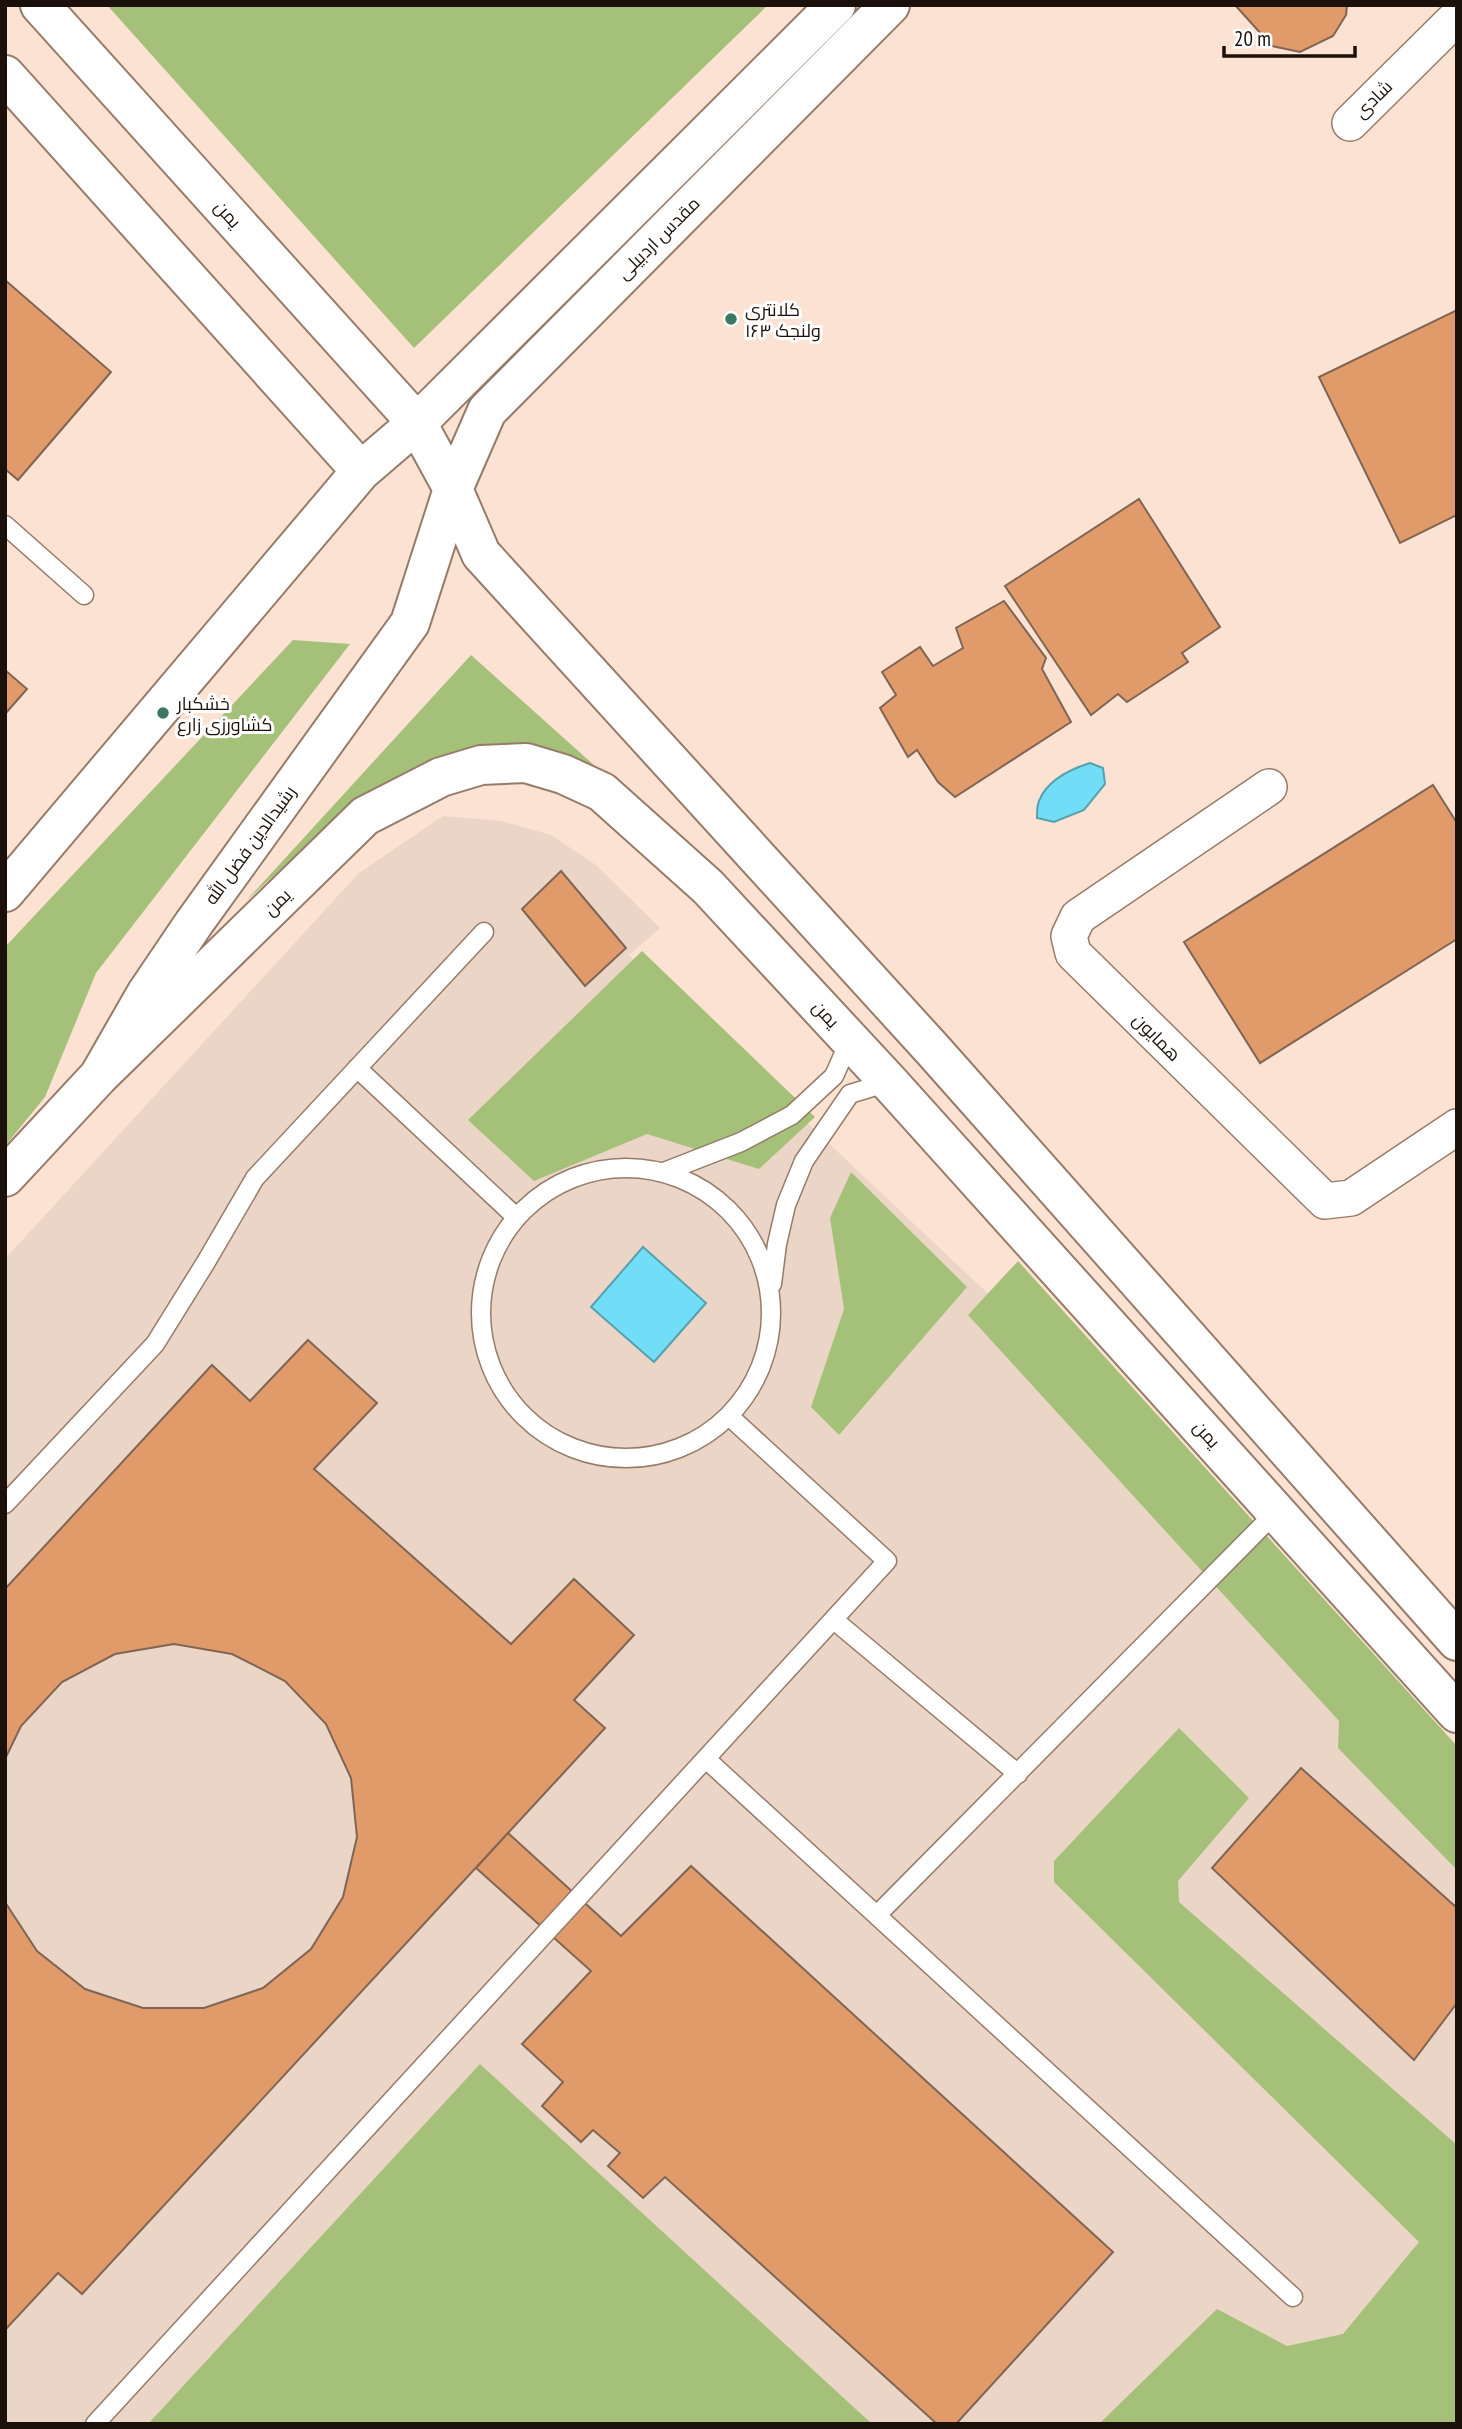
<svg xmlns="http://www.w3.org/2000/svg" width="1462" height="2429" font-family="'PT Sans Narrow',Cairo,sans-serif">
<rect width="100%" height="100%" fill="#fbe2d2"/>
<!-- commercial -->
<path fill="#ead5c7" d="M443 816 501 821 551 835 596 865 660 928 629 955 1018 1322 1457 1782V2424H5V1259L359 873Z"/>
<!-- green -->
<path fill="#a5c179" d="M107 5H768L414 348Z
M293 640 350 644 96 973 45 1097 5 1146V947Z
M471 655 595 766 530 745 469 748 416 767 354 802 246 901Z
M642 951 815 1117 759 1169 647 1134 534 1181 468 1120Z
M851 1172 967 1287 839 1435 811 1407 844 1309 830 1218Z
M1018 1261 1457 1746V1870L1338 1748 1339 1721 968 1315Z
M1179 1728 1249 1798 1178 1881 1179 1902 1457 2145V2424H1099L1217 2309 1287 2346 1343 2334 1419 2242 1054 1882V1861Z
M480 2064 872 2424H148Z"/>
<!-- water -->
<path fill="#71ddf6" stroke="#57a0af" stroke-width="2" d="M1090 763 1103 768 1105 784 1084 810 1054 822 1037 818C1037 813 1037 805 1039 801 1047 780 1071 769 1090 763Z
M643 1247 706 1303 654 1362 591 1307Z"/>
<!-- building -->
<path fill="#e19b6b" stroke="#806554" stroke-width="2" d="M1235 5H1347L1346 15 1333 36 1300 52 1272 46Z
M5 280 111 372 18 480 5 469Z
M1457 310V515L1400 543 1319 377Z
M1139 499 1220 627 1182 653 1188 662 1127 702 1118 694 1091 715 1005 586Z
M1004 601 1046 658 1042 669 1071 722 955 797 938 782 917 750 908 757 880 708 896 695 882 672 920 647 933 666 963 648 956 628Z
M5 670 27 689 5 714Z
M1433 785 1457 823V939L1260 1063 1184 942Z
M561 871 626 948 585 986 522 909Z
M308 1340 377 1403 314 1469 511 1644 574 1579 634 1635 574 1700 605 1728 82 2294 58 2273 5 2330V1902L37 1951 85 1989 143 2008H204L263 1988 311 1949 343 1897 357 1837 351 1778 326 1724 285 1681 232 1654 174 1644 115 1654 62 1682 21 1726 5 1759V1589L212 1365 250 1401Z
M1301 1768 1457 1908V2003L1414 2060 1212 1868Z
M508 1833 621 1936 691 1866 1113 2252 956 2424H937L665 2177 643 2198 608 2166 620 2153 593 2130 581 2142 542 2106 563 2082 522 2044 591 1971 476 1868Z"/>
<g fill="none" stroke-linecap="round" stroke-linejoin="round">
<defs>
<path id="service" d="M5 525 84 595
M357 1068 516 1217
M481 1313a145 145 0 1 1 290 0a145 145 0 1 1-290 0Z
M664 1172 741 1142 792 1115 834 1076 850 1040
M772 1284 777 1244 786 1205 804 1161 850 1094 889 1082
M5 1504 155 1344 206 1262 255 1178 484 932
M834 1620 1018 1774
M706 1759 1293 2297
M877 1915 1277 1511
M95 2424 887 1561 729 1416"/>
<path id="minor" d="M1350 123 1457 17
M1269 787 1078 917 1069 936 1073 953 1325 1201 1351 1198 1457 1127"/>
<path id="secondary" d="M40 5 417 423 453 489 481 554 933 1050 1457 1641
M5 75 361 471
M5 892 361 471 417 423 836 5
M99 1076 365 816 441 777 481 765 526 763 563 774 602 792 708 887 889 1082 1457 1713
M5 1177 99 1076 146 994 194 923 410 623 453 489 487 411 890 5"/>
</defs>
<!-- service casing -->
<use href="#service" stroke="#967b69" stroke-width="21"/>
<!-- minor casing -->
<use href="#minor" stroke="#967b69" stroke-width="38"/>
<!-- secondary casing -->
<use href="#secondary" stroke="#967b69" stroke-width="42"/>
<!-- service -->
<use href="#service" stroke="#fff" stroke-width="18"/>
<!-- minor -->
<use href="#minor" stroke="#fff" stroke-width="35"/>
<!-- secondary -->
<use href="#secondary" stroke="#fff" stroke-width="38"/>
</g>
<!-- markers -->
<g fill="#3c7863" stroke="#fff" stroke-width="2.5">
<circle cx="731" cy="319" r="7"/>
<circle cx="163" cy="713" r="7"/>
</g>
<g text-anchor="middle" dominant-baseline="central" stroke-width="6" stroke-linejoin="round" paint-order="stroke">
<!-- street labels -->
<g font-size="18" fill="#1b110a" stroke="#fff">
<text transform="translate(1373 99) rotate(-45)">شادی</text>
<text transform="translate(228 214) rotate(48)">یمن</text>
<text transform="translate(658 238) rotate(-45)">مقدس اردبیلی</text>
<text transform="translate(250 845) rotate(-54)">رشیدالدین فضل الله</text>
<text transform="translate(277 902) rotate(-44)">یمن</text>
<text transform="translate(826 1014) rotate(47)">یمن</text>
<text transform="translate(1157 1037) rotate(45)">همایون</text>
<text transform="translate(1207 1434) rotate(48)">یمن</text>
</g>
<!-- poi labels -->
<g font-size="18" fill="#1b110a" stroke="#fff" text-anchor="start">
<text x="745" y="309">کلانتری<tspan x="745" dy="21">۱۶۳ ولنجک</tspan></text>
<text x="177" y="703">خشکبار<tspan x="177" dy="21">کشاورزی زارع</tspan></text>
</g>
</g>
<!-- border -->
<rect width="1462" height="2429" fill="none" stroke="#1b110a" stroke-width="14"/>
<!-- scale -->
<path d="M1224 46v10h131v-10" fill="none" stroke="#1b110a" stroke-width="3.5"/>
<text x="1234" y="46" font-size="21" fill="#1b110a" stroke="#ffffff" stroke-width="5" paint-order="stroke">20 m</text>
</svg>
